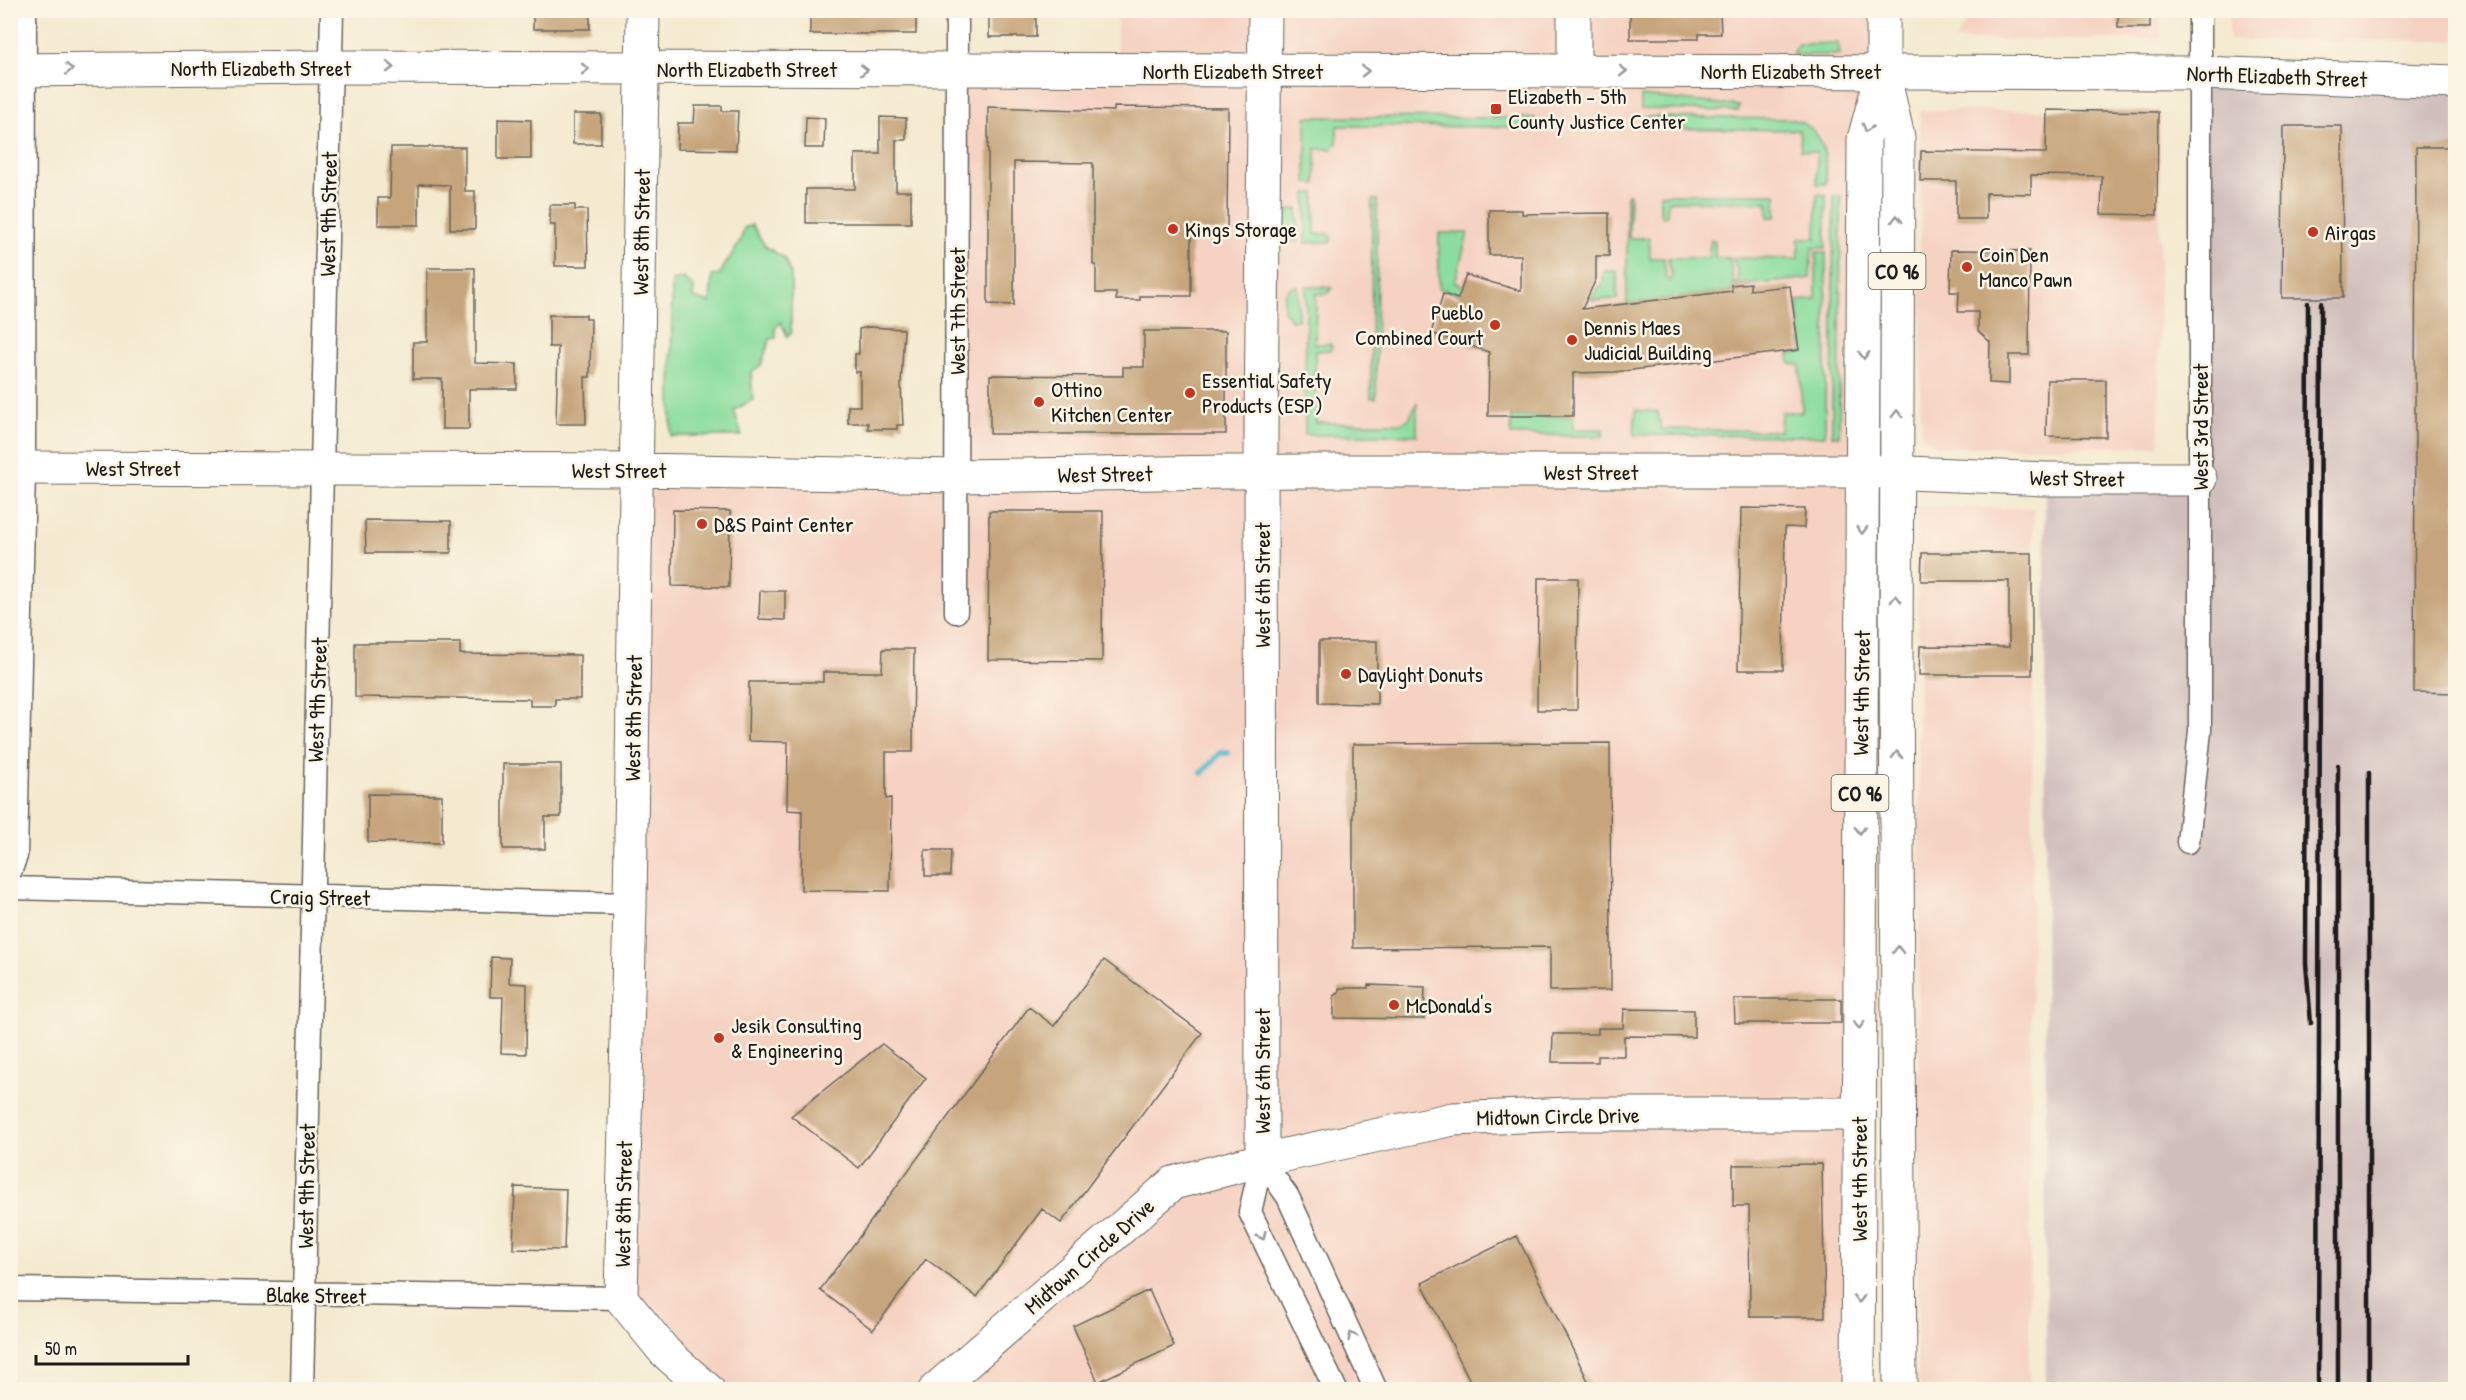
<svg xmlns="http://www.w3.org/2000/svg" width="2466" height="1400" font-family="'Patrick Hand',sans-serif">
<rect width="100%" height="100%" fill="#fcf5e5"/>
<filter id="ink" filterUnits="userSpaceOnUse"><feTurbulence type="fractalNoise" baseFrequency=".0167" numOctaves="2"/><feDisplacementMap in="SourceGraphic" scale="12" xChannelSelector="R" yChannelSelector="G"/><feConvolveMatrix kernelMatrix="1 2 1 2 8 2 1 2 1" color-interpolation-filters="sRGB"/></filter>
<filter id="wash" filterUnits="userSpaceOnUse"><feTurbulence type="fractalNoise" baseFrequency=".008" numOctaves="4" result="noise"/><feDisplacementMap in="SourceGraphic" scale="24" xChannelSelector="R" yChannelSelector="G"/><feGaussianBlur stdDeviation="1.35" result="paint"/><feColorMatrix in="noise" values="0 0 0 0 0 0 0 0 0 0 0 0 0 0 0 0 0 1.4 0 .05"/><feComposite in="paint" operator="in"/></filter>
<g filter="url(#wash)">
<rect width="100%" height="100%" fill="#f4ead0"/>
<!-- built -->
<path fill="#f5d2c2" d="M1117 11H1883L1877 1116 1859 1145 1858 1389H708L621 1298 638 470 956 476 957 71H1117Z
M1972 11H2160L2161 39 1955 40Z
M2229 11H2455V41L2229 40Z
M1920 110 2160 111 2159 447H1938L1921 435Z
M1917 507 2034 508 2029 1388 1922 1387 1917 1380 1919 799Z"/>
<!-- industrial -->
<path fill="#d1bfbd" d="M2200 73 2455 82V1389H2046L2045 479H2200Z"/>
<!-- green -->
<path fill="#8add9f" stroke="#537c5e" stroke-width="1.5" d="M1838 43 1840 55H1794L1792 53 1798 44Z
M1641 96 1739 106 1738 111 1641 109Z
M1306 117 1535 118 1534 127H1531L1337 126V143L1332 149H1316V184L1306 183Z
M1644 117 1791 119C1825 127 1827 155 1826 184H1817V152L1801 150 1799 130 1643 128Z
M1306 193H1315V234H1329L1332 237 1331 242 1306 243Z
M1627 194H1630L1629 238H1649L1650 258H1664L1666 278 1669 281 1672 276 1668 258H1708L1711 239 1715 241V258H1730L1733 284 1738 281C1739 272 1736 266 1733 258L1798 259 1799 238H1816L1817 194 1826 195V248H1812L1810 278 1750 285 1749 283 1732 285V291L1627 304Z
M1660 194H1776V217H1768V202L1668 201 1667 216 1663 217 1660 214Z
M1834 196H1841L1839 436H1832Z
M1372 200H1377L1376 398H1371Z
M1291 209H1298V242L1290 241 1285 234 1284 217Z
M752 225 765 246 784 258 791 275V334L787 336 781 322 775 328 776 338 770 339 761 365 751 372 753 400 734 410 742 436H671L672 281 683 278 694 287 693 298 710 303 712 276 720 274C728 257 741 247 744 228Z
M1439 233H1468L1455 282 1464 286 1461 295 1439 288Z
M1816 252H1826L1825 436 1634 435 1636 410 1658 412 1661 429 1780 431 1781 412H1802L1800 365 1790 364 1789 354 1803 352 1797 301 1816 299Z
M1605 271H1617V299L1592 300V296L1602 284Z
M1298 286V320H1291L1284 311C1284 298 1282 287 1298 286Z
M1306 286 1332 288 1329 293 1316 294 1315 344H1330L1332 347 1330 350 1315 351 1316 423H1401L1409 419 1417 402V435H1305Z
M1511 416H1573V429H1603V436L1511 435Z"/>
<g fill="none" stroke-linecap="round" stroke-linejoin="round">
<!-- stream -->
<path stroke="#4cb6ca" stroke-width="6" d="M1202 773 1220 753H1228"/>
</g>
<g id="blocks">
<!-- building -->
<path fill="#c6a57d" d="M533 10H590V29H533Z
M810 10H916V34H810Z
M1630 10H1720L1721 34H1699V39H1630Z
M2118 10H2150V28H2118Z
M993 11H1036V37H989V17H993Z
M695 106H722V111H738L736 150 677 149 678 123H694Z
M988 107 1114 111V107L1228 108 1227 231H1191V296H1140V300H1116V293H1096V265H1093V163L1014 162V305L988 304Z
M2047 110 2158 112 2157 215 2101 214 2102 176 2031 175V194L1986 193V219H1956V181H1920L1921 151 2046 153Z
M573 114H601V144H573Z
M806 117 825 118 824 148H805Z
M880 117 906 118V140H896V191H911V223H806V189H855V154H880Z
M498 119 531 120V159H498Z
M2283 126H2342L2343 298H2282Z
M391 147H465V191H475V229H450V185L419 184V225H378V198H390Z
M2416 147H2456V693L2414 692Z
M550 205H575V210H587L588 266H555V225H550Z
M1489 210H1522V214L1609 213V256H1596V279L1582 309 1732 291 1731 285 1750 283V290L1790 286 1799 350 1615 372 1573 373V416H1488L1489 352 1431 333 1443 294 1458 299 1466 275 1521 291V255H1489Z
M1951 250 2030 251 2029 355H2009V384L1989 383 1990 342 1978 331V312H1958L1959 292H1950Z
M427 268H475V363L517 364V389H469V429H442V379H413V342H427Z
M549 315H586V319H591L590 377H585L586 424H556L558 347H549Z
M869 327 904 329 901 385 903 425H897V429H868V423H848V406H860V372H855V354H859V329Z
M1144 331H1226V434H990V375L1123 376V367H1144Z
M2047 380H2106V437L2046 436Z
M1741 508 1805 509 1804 528 1785 527 1783 670H1738Z
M673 510 730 511 729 587 672 586Z
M989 511H1103L1102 661 988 660Z
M365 520 451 521V553H366Z
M1922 553H2032V675H1919L1920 646 2009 647V581H1921Z
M1538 578H1578L1577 710H1537Z
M760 591H785V620L759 619Z
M1319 641H1377V704L1319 703Z
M355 643H460V654L580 655V699H555V706H530V699L355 697Z
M883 649H914L913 752H886V799L891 798 890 891 801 890 802 811 787 810 788 742 748 741 749 682H823V672H882Z
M1610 743 1611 990 1550 991V947L1353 948V744Z
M503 764H561V817H545V849H503Z
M368 794 442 795V843L368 842Z
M925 850H951L950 876H925Z
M491 957 510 958 509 983 527 984 526 1054 501 1053 503 997H490Z
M1104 960 1202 1033 1061 1223 1042 1209 977 1297 926 1259 873 1330 820 1290 1029 1007 1054 1026Z
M1368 985 1425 987 1424 1019 1334 1018V996L1339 993V988H1368Z
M1734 999H1841V1023H1735Z
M1624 1009 1694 1010V1037L1624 1036V1056H1598V1062H1552L1553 1034H1598V1028H1623Z
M882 1044 926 1078 859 1168 791 1116Z
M1822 1164 1825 1317H1750L1749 1206H1733V1165Z
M515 1187 566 1189 564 1250 513 1249Z
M1517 1236 1592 1389H1474L1422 1283Z
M1149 1290 1174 1346 1098 1382 1073 1326Z"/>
</g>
</g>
<g filter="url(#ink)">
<use href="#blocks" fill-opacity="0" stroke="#68645b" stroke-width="1.5"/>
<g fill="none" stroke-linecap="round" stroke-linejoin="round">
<defs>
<path id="street" d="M956 612 957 10
M2188 842 2200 731V10
M10 872 16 856 24 468 25 10
M10 888 630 904
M1262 1160 1288 1197 1376 1390
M1262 1160 1250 1212 1336 1390
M10 1289 621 1298
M302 1390 332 10"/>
<path id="secondary" d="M643 10 630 904 621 1298 665 1352 708 1390
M10 70 331 67 2200 73 2456 82
M1574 71V10
M10 468 638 470 956 476 1301 471H1863L2045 479H2200
M1262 1160 1261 430 1265 10
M935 1390 1173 1183 1262 1160 1453 1119 1568 1114H1859"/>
<path id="primary" d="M1883 10V72L1898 137 1896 657 1900 1390
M1858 1390 1864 139 1882 74"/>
</defs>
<!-- street casing -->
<use href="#street" stroke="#68645b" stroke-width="25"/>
<!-- secondary casing -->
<use href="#secondary" stroke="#68645b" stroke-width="35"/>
<!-- primary casing -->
<use href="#primary" stroke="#68645b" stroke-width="35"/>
<!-- street -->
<use href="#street" stroke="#fff" stroke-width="22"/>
<!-- secondary -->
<use href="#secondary" stroke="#fff" stroke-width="33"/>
<!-- primary -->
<use href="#primary" stroke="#fff" stroke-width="33"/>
<!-- rail -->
<path stroke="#1c1c1c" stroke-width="4.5" d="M2308 303 2306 963 2311 1023
M2318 1390 2321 303
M2338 1390V765
M2369 1390V773"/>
</g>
<!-- one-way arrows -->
<defs><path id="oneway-chevron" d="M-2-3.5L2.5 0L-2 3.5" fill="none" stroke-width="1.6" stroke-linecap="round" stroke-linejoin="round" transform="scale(1.5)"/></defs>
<g stroke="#999">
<use href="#oneway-chevron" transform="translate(390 67)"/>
<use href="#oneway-chevron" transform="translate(69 69) rotate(-1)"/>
<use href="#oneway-chevron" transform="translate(585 69)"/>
<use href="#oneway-chevron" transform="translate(864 70)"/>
<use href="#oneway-chevron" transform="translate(1365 71)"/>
<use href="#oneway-chevron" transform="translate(1623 71)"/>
<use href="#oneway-chevron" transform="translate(1867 128) rotate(106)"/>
<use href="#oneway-chevron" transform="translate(1897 219) rotate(-90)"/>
<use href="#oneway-chevron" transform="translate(1864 355) rotate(91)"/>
<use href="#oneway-chevron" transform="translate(1897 414) rotate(-90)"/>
<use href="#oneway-chevron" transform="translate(1862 530) rotate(90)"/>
<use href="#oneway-chevron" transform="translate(1896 599) rotate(-90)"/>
<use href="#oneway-chevron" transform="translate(1897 755) rotate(-90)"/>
<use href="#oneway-chevron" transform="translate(1860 830) rotate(90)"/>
<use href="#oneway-chevron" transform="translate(1898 950) rotate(-90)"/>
<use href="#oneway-chevron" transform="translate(1859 1025) rotate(90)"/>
<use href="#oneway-chevron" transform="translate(1262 1236) rotate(64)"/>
<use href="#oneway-chevron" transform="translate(1859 1299) rotate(90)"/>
<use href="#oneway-chevron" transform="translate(1352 1336) rotate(-115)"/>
</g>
</g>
<!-- markers -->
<g fill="#c8321e" stroke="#fcf5e5" stroke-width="2">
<rect x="1490" y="103" width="12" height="12" rx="3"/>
<circle cx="1173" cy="229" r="6"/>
<circle cx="2313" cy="232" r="6"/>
<circle cx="1967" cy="267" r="6"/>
<circle cx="1495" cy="325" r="6"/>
<circle cx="1572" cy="340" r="6"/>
<circle cx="1190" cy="393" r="6"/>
<circle cx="1039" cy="402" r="6"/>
<circle cx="702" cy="524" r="6"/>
<circle cx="1346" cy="674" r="6"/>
<circle cx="1394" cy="1005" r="6"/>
<circle cx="719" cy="1038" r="6"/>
</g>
<g text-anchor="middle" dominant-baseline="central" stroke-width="5" stroke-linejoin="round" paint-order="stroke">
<!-- shield labels -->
<g fill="#fcf5e5" stroke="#5f5d58" stroke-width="1.5">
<rect x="1868.5" y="253" width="57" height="36" rx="4.5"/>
<rect x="1831.5" y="775" width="57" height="36" rx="4.5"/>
</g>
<g font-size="21" font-weight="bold" fill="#1c1c1c">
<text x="1897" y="271">CO 96</text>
<text x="1860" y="793">CO 96</text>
</g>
<!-- street labels -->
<g font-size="22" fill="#1c1c1c" stroke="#fcf5e5">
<text x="261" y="68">North Elizabeth Street</text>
<text x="747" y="69">North Elizabeth Street</text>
<text x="1233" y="71">North Elizabeth Street</text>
<text x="1791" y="71">North Elizabeth Street</text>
<text transform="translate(2277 76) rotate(2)">North Elizabeth Street</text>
<text transform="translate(328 214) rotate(-89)">West 9th Street</text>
<text transform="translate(641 232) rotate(-89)">West 8th Street</text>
<text transform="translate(957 311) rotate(-90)">West 7th Street</text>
<text transform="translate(2200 427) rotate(-90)">West 3rd Street</text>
<text x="133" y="468">West Street</text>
<text x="619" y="470">West Street</text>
<text x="1591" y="472">West Street</text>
<text transform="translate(1105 474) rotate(-1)">West Street</text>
<text transform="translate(2077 478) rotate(1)">West Street</text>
<text transform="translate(1262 585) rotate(-90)">West 6th Street</text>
<text transform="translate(1861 693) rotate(-89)">West 4th Street</text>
<text transform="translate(317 700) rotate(-88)">West 9th Street</text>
<text transform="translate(633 718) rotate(-89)">West 8th Street</text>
<text transform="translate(320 897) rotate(1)">Craig Street</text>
<text transform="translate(1262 1071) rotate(-90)">West 6th Street</text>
<text transform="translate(1558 1116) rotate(-1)">Midtown Circle Drive</text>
<text transform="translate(1859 1179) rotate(-90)">West 4th Street</text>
<text transform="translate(306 1186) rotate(-89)">West 9th Street</text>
<text transform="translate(623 1204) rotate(-89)">West 8th Street</text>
<text transform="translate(1089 1256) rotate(-41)">Midtown Circle Drive</text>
<text transform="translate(316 1295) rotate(1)">Blake Street</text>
</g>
<!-- poi labels -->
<g font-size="22" fill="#1c1c1c" stroke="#fcf5e5" text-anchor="start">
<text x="1508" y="96">Elizabeth - 5th<tspan x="1508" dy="25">County Justice Center</tspan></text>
<text x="1185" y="229">Kings Storage</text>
<text x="2325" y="232">Airgas</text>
<text x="1979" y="254">Coin Den<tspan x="1979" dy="25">Manco Pawn</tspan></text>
<text x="1483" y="312" text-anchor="end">Pueblo<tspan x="1483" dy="25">Combined Court</tspan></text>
<text x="1584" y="327">Dennis Maes<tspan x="1584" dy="25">Judicial Building</tspan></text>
<text x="1202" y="380">Essential Safety<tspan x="1202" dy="25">Products (ESP)</tspan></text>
<text x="1051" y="389">Ottino<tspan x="1051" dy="25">Kitchen Center</tspan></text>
<text x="714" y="524">D&amp;S Paint Center</text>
<text x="1358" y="674">Daylight Donuts</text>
<text x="1406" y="1005">McDonald's</text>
<text x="731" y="1025">Jesik Consulting<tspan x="731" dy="25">&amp; Engineering</tspan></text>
</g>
</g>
<!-- margin -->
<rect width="2466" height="1400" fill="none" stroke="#fcf5e5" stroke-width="36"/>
<!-- scale -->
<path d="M36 1355v9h152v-9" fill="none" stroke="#1c1c1c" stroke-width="3"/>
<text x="45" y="1355" font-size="18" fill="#1c1c1c" stroke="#fcf5e5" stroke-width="4.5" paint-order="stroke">50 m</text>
</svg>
